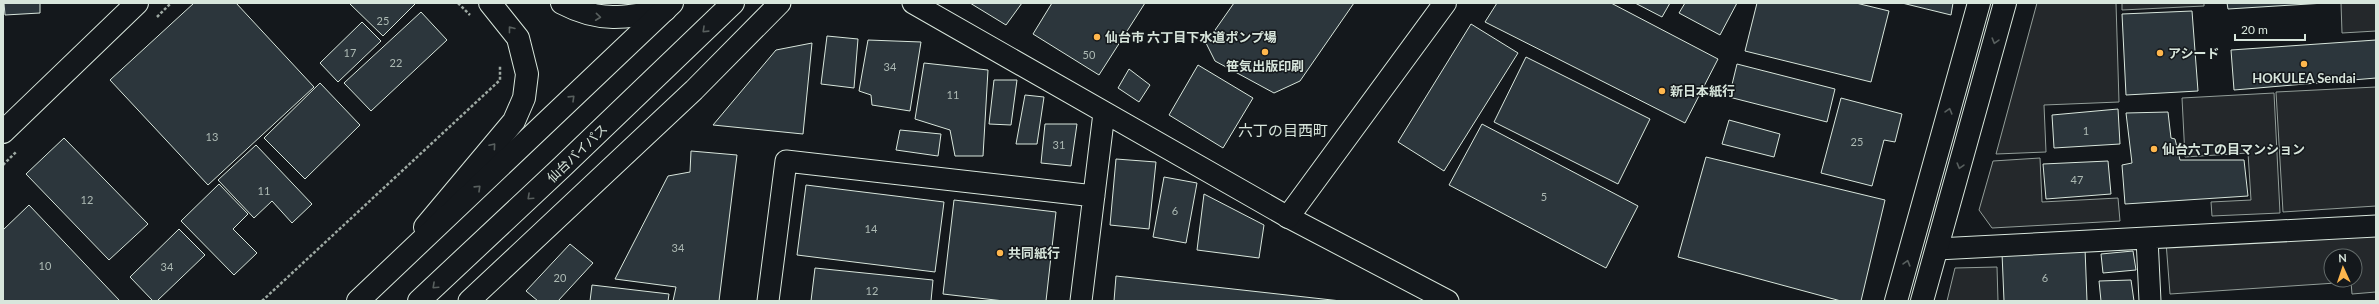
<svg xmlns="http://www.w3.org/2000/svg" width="2379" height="304" font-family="Lato,'Noto Sans JP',sans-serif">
<rect width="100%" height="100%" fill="#14181c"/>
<!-- parking -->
<path fill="#24282b" stroke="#939e99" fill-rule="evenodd" d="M2037 3H2116L2119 102 2044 105 2046 152 1996 154Z
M2122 3H2204V6L2122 10Z
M2341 3H2376V31L2342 33Z
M2376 87V206L2283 212 2276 92Z
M2274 93 2280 213 2212 216 2211 202 2251 200 2248 153 2185 157 2182 98Z
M2040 158 2042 202 2118 198 2120 221 1992 228 1979 210 1993 161Z
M2376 227V292L2352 294 2351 282 2170 294 2166 242ZM2331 256H2355V280H2331Z
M1997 267 1998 301H1947L1955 268Z"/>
<!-- building -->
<path fill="#2c363c" stroke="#d8e6dc" d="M4 3H40V13L5 15Z
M194 3H236L314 87 208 185 110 80Z
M349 3H416L383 36Z
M970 3H1022L1006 25Z
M1052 3H1145L1099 75 1033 34Z
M1234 3H1354L1300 81 1274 93 1215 61 1206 43Z
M1497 3H1611L1718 59 1685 123 1485 22Z
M1635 3H1670L1662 17Z
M1685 3H1737L1720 35 1679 13Z
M1757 3H1856L1889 11 1871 82 1745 51Z
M1902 3H1953L1951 15Z
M2227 3H2325L2228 9Z
M2192 11 2198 91 2126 95 2122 14Z
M421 12 447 40 371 111 344 83Z
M362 22 381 41 338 82 320 63Z
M1471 24 1518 53 1444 171 1398 142Z
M827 36 858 39 854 88 821 84Z
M868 40 921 42 910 111 872 105 871 95 859 91Z
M2376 40V78L2234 90 2231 50Z
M812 43 803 134 713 125 776 50Z
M1526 57 1650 119 1618 184 1494 122Z
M924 63 988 70 983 156H955L950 130 915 119Z
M1737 64 1835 89 1827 122 1729 97Z
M1198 65 1253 98 1223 148 1169 115Z
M1129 69 1150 85 1139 102 1118 88Z
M994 80H1017L1011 125 989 124Z
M320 83 360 125 305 179 264 138Z
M1025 95 1044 97 1037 144H1016Z
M1841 98 1902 114 1895 142 1884 140 1872 186 1821 173Z
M2118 109 2120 144 2054 148 2052 115Z
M2168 112 2171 138 2175 139 2180 160H2244L2248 196 2125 204 2122 165 2132 163 2126 113Z
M1729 120 1780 134 1774 157 1722 144Z
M1045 124H1077L1071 166 1041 163Z
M1482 124 1638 206 1606 268 1449 185Z
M900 130 941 134 938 156 896 150Z
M64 138 148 224 109 260 26 174Z
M256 145 312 204 292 223 272 201 254 218 218 180Z
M691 151 737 155 719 301H673L676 287 615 279 668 176 690 172Z
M1706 157 1885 200 1861 301H1841L1678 257Z
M1116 159 1156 162 1149 229 1110 225Z
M2108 161 2111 194 2046 199 2043 164Z
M1164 177 1197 183 1186 243 1153 237Z
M219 184 248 214 233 229 257 253 234 275 181 221Z
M806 185 944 202 935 272 797 255Z
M1204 194 1264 225 1259 258 1197 250Z
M954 200 1056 212 1046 301H1004L943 294Z
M29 205 120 301H3V230Z
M179 229 205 255 157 301H153L130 277Z
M570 244 593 263 558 301H538L526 291Z
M2085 248 2087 301H2004L2002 253Z
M2133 251 2136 270 2103 273 2101 254Z
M815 268 933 280 931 301H811Z
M1116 276 1341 301H1114Z
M2131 280 2134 301H2101L2099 281Z
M592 285 669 294 668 301H590Z"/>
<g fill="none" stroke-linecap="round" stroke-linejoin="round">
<defs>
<path id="street" d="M913 3 1288 217 1448 301
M2147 238 2150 301
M1937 249 2376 226
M469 301 694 90 780 3
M768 301 786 161 1094 196
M1081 301 1104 113"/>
<path id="secondary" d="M562 3C600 23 625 18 665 10
M3 132 137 3
M1288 217 1445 3
M425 227 514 121 524 98 527 74 518 38 490 3
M1896 301 1979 3
M1922 301 2005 3"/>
<path id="highway" d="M358 301 672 3
M419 301 562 167 733 3"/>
</defs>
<!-- street casing -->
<use href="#street" stroke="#d8e6dc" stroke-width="23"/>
<!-- secondary casing -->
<use href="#secondary" stroke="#d8e6dc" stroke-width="24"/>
<!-- highway casing -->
<use href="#highway" stroke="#d8e6dc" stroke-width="24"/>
<!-- path -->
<path stroke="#9da8a2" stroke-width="2.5" stroke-dasharray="3 2" stroke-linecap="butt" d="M458 3 470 15
M157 17 171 3
M3 165 16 152
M262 301 500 80V66"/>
<!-- street -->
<use href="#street" stroke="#14181c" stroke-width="21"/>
<!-- secondary -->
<use href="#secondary" stroke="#14181c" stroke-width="22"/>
<!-- highway -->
<use href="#highway" stroke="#14181c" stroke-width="22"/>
</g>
<!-- one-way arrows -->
<defs><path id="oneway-chevron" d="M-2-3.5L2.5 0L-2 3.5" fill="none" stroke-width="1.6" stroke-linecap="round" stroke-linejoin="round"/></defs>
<g stroke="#59605f">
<use href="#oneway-chevron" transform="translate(598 17) rotate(6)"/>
<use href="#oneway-chevron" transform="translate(511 29) rotate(-128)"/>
<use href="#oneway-chevron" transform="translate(705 30) rotate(136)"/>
<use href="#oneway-chevron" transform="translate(1995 41) rotate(106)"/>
<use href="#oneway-chevron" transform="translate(572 98) rotate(-44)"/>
<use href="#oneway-chevron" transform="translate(1949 111) rotate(-74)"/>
<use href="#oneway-chevron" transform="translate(493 146) rotate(-50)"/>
<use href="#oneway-chevron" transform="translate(1960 166) rotate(106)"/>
<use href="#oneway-chevron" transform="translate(478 188) rotate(-44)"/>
<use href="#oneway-chevron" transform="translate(530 197) rotate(137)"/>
<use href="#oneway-chevron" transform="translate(1907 263) rotate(-74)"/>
<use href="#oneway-chevron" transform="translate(435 286) rotate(137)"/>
</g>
<!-- markers -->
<g fill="#ffb74d" stroke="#14181c" stroke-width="1.5">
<circle cx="1097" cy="37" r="4"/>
<circle cx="1265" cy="52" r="4"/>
<circle cx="2160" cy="53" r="4"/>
<circle cx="2304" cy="64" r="4"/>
<circle cx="1662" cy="91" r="4"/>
<circle cx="2154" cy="149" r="4"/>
<circle cx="1000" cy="253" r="4"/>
</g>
<g text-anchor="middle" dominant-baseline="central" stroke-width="3" stroke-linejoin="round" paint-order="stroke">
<!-- number labels -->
<g font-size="11" fill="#adbab4">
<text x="383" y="20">25</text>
<text x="350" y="52">17</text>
<text x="1089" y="54">50</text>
<text x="396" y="62">22</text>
<text x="890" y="66">34</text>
<text x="953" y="94">11</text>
<text x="2086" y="130">1</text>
<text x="212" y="136">13</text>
<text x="1857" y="141">25</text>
<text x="1059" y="144">31</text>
<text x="2077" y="179">47</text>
<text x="264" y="190">11</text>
<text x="1544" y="196">5</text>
<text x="87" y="199">12</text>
<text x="1175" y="210">6</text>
<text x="871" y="228">14</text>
<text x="678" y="247">34</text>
<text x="45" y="265">10</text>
<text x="167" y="266">34</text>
<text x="560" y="277">20</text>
<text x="2045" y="277">6</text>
<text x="872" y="290">12</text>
</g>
<!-- poi labels -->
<g font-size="13" font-weight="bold" fill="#d8e6dc" stroke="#14181c" text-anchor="start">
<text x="1105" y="37">仙台市 六丁目下水道ポンプ場</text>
<text x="2168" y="53">アシード</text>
<text x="1265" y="66" text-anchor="middle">笹気出版印刷</text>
<text x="2304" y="78" text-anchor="middle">HOKULEA Sendai</text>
<text x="1670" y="91">新日本紙行</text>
<text x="2162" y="149">仙台六丁の目マンション</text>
<text x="1008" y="253">共同紙行</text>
</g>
<!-- street labels -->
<g font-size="13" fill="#d8e6dc" stroke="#14181c">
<text transform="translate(577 153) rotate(-44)">仙台バイパス</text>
</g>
<!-- quarter labels -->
<g font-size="15" fill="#d8e6dc" stroke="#14181c">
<text x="1283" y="130">六丁の目西町</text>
</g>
</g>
<!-- border -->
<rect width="2379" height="304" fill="none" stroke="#d8e6dc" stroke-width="8"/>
<!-- north arrow -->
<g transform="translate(2343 268) rotate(357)"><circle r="19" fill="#14181c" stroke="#626a69"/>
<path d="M0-3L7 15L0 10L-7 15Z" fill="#ffb74d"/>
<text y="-6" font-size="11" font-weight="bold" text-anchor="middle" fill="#d8e6dc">N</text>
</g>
<!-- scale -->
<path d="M2235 34v6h70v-6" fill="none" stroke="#d8e6dc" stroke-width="2"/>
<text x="2241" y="34" font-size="12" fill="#d8e6dc" stroke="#14181c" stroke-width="3" paint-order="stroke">20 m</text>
</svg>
